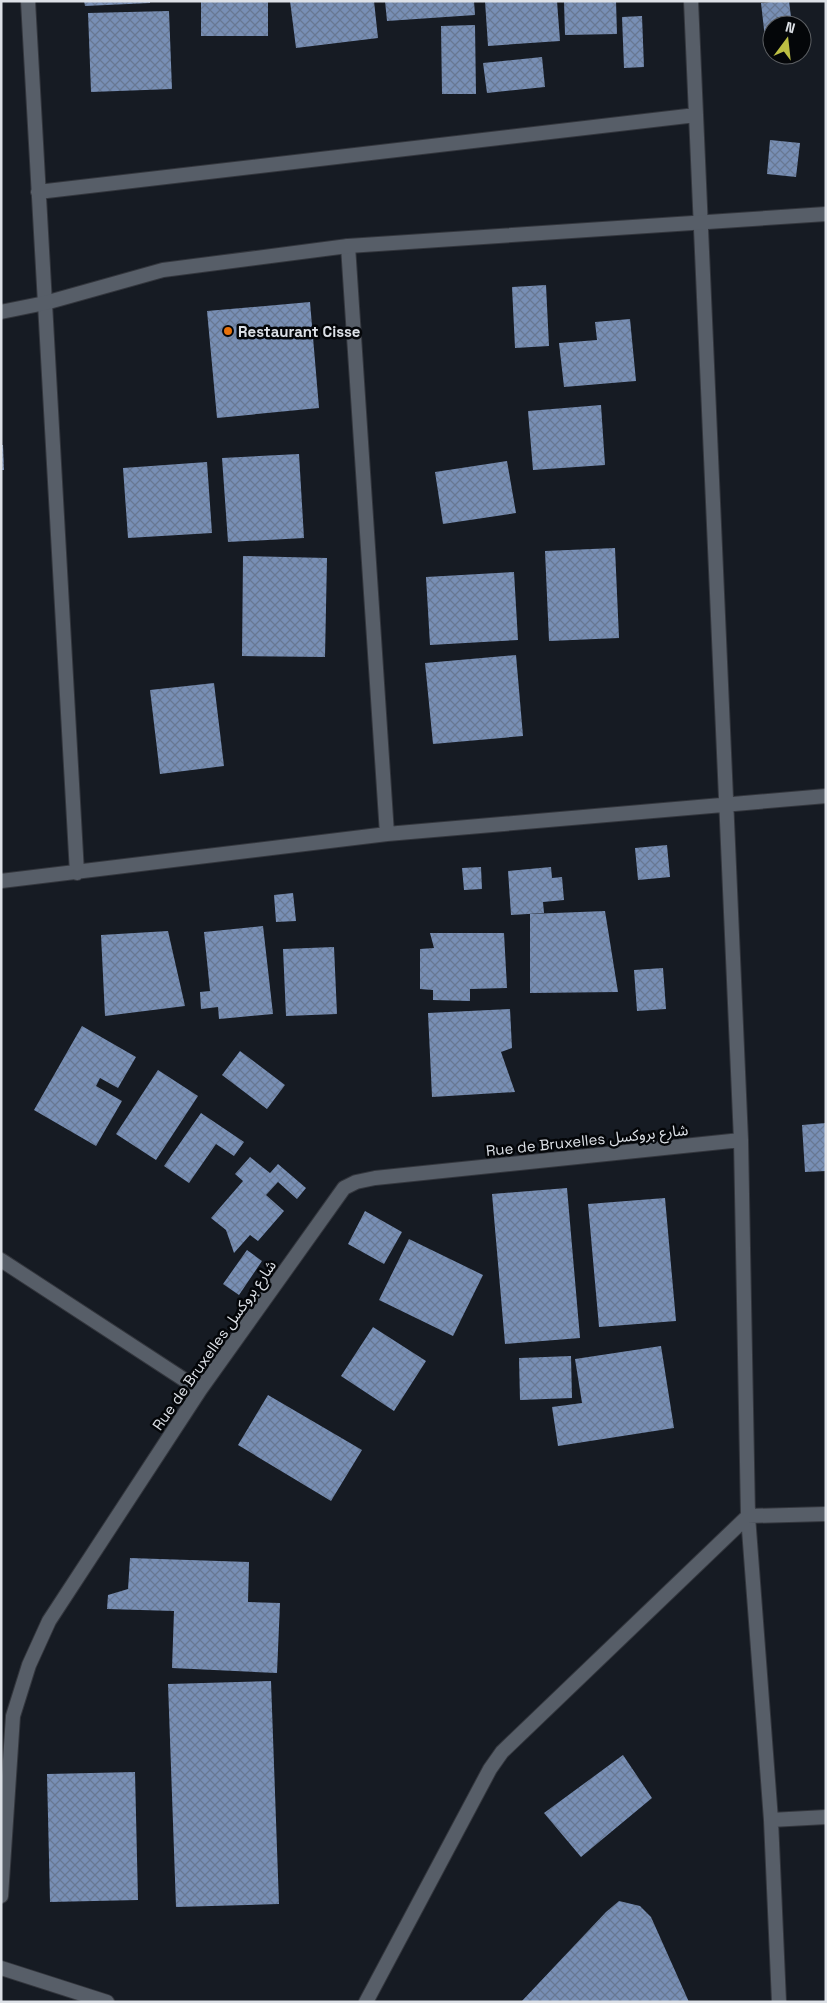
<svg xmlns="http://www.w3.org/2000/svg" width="827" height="2003" font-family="'Space Grotesk','Noto Sans Arabic',sans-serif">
<defs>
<pattern id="building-cross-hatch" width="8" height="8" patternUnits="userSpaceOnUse" patternTransform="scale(1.25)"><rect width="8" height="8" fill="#788fb5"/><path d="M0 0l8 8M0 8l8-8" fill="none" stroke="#687893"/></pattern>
</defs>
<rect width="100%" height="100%" fill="#161b23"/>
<!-- building -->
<path fill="url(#building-cross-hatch)" d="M84 1H150V3L85 6Z
M201 1H268V36H201Z
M290 1H374L378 38 296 48Z
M385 1H474L475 15 387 21Z
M485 1H557L560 41 488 46Z
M564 1H616L617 34 565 35Z
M782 1H789L792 25H772V46L766 47 761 3Z
M169 11 172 89 91 92 88 13Z
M642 16 644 67 624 68 622 17Z
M475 25 476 94H442L441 26Z
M542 57 545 87 487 93 483 63Z
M770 140 800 143 796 177 767 174Z
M546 285 549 346 515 348 512 287Z
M310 302 319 408 217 418 207 311Z
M630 319 636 381 564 387 559 343 597 340 595 322Z
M601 405 605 465 533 470 528 411Z
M1 445H3L4 470H1Z
M299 454 304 538 228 542 222 458Z
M507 461 516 513 443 524 435 472Z
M207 462 212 533 128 538 123 468Z
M615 548 619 638 549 641 545 551Z
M243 556 327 558 325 657 242 656Z
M514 572 518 640 430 645 426 577Z
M516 655 523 736 433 744 425 663Z
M214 683 224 766 160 774 150 690Z
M667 845 670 877 638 880 635 848Z
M481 867 482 889 464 890 462 868Z
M551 867 552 878 562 877 564 900 543 902 544 913 511 915 508 871Z
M293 893 296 921 276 922 274 895Z
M605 911 618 992 530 993V914Z
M263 926 273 1014 219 1019 218 1007 201 1009 200 992 210 991 204 932Z
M168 931 185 1006 105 1016 101 935Z
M430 933H504L507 988 470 989V1001L433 1000V990L420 989V949L434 948Z
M334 947 337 1014 286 1016 283 949Z
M663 968 666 1009 637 1011 634 970Z
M510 1009 512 1048 501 1052 515 1092 432 1097 428 1013Z
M82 1026 136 1057 118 1088 100 1078 96 1086 122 1101 96 1146 34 1110Z
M240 1051 285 1085 267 1109 222 1075Z
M158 1070 198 1096 156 1160 116 1134Z
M201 1113 244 1142 234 1156 216 1144 189 1183 164 1166Z
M826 1123V1171L805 1172 802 1125Z
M250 1157 270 1173 278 1164 306 1188 297 1199 278 1182 266 1195 284 1211 258 1241 250 1235 234 1253 226 1230 211 1218 243 1181 235 1174Z
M567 1188 580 1338 505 1344 492 1194Z
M665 1198 676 1321 599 1327 588 1204Z
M365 1211 402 1232 384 1264 348 1244Z
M409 1239 483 1275 453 1336 379 1300Z
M247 1250 262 1261 239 1295 223 1284Z
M373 1327 426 1361 394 1411 341 1376Z
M661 1346 674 1428 558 1446 552 1407 582 1403 575 1359Z
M571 1356 572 1398 520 1400 519 1358Z
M268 1395 362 1450 331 1501 238 1445Z
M130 1558 249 1562 248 1602 280 1603 277 1673 172 1668 174 1611 107 1609 108 1595 128 1589Z
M271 1681 279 1904 176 1907 168 1684Z
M623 1755 652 1798 581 1857 544 1813Z
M135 1772 138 1900 50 1902 47 1774Z
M619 1901 640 1906 651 1917 689 2002H521L606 1912Z"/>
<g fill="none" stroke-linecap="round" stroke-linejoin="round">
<defs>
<path id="minor" d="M28 1 77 873
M691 1 741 1140 748 1516 771 1820 779 2002
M38 192 696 115
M348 246 387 834
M1 881 387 834 826 796
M1 1260 200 1390
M771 1820 826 1817
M1 1896 13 1716 29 1665 49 1621 200 1390 344 1188 356 1182 375 1178 741 1140
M1 1968 107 2002
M366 2002 490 1769 502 1752 748 1516 826 1514"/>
<path id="tertiary" d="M1 312 45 303 163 270 348 246 826 214"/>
</defs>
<!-- minor casing -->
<use href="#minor" stroke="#33363d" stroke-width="16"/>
<!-- tertiary casing -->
<use href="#tertiary" stroke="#33363d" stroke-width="16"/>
<!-- minor -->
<use href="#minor" stroke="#575e68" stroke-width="14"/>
<!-- tertiary -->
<use href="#tertiary" stroke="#575e68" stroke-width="14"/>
</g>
<!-- markers -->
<circle fill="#e8710a" stroke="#040609" stroke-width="2" cx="228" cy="331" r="5"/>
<g text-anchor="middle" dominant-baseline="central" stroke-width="5" stroke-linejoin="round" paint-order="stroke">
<!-- poi labels -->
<g font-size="15" font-weight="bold" fill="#dde1e7" stroke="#040609" text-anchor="start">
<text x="238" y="331">Restaurant Cisse</text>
</g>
<!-- street labels -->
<g font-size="15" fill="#dde1e7" stroke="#040609">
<text transform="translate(587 1140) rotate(-6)">Rue de Bruxelles شارع بروكسل</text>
<text transform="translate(214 1345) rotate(-55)">Rue de Bruxelles شارع بروكسل</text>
</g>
</g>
<!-- border -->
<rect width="827" height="2003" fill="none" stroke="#dde1e7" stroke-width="5"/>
<!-- north arrow -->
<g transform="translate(787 40) rotate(15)"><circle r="24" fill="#040609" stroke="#5b5e62"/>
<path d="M0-4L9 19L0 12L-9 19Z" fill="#bdbf43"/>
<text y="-8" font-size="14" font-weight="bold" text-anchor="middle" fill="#dde1e7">N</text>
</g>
</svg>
